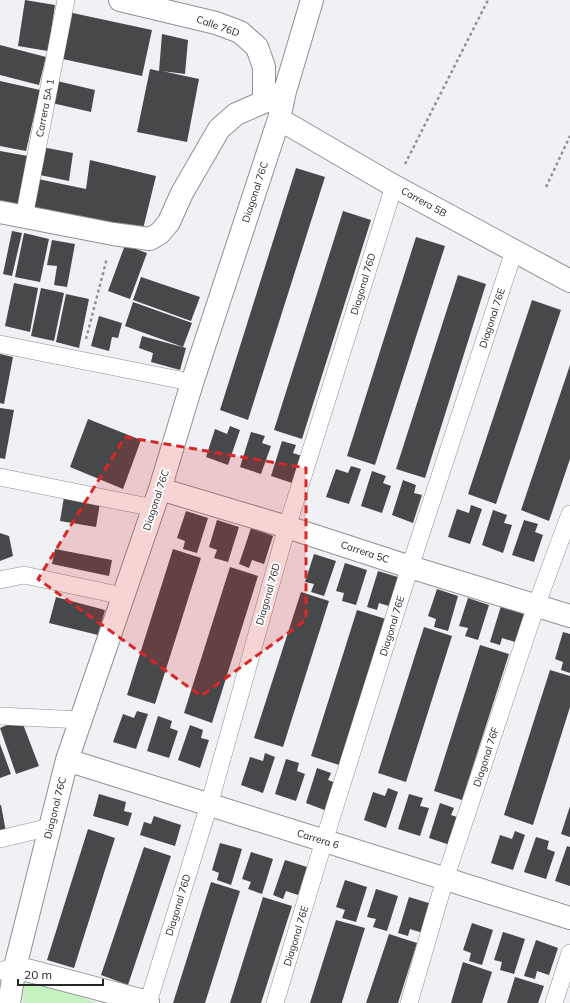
<svg xmlns="http://www.w3.org/2000/svg" width="570" height="1003" viewBox="0 0 570 1003" font-family="Mulish,sans-serif">
<style>
.green{fill:#c5f2be}
.building{fill:#46484a}
.lines{fill:none;stroke-linecap:round;stroke-linejoin:round}
.service-casing{stroke:#8e9092;stroke-width:18}
.minor-casing{stroke:#8e9092;stroke-width:24}
.path{stroke:#909294;stroke-width:2.5;stroke-dasharray:3 3;stroke-linecap:butt}
.service{stroke:#fff;stroke-width:17}
.minor{stroke:#fff;stroke-width:22}
.marked{fill:#d62828;fill-opacity:0.2;stroke:#d62828;stroke-width:3;stroke-dasharray:8 5;stroke-linejoin:round}
.labels{text-anchor:middle;dominant-baseline:central;stroke-width:4;stroke-linejoin:round;paint-order:stroke}
.street-label{font-size:10px;fill:#262728;stroke:#fefeff}
</style>
<rect width="100%" height="100%" fill="#eff1f4"/>
<!-- green -->
<path class="green" d="M24,981L39,983L98,1003H23Z"/>
<!-- building -->
<path class="building" d="M25,0L55,5L48,51L18,46Z
M68,12L152,30L142,76L58,58Z
M162,34L188,40L185,74L162,71L199,79L187,142L137,132L150,69L159,71Z
M0,45L46,57L39,85L0,75Z
M0,81L40,90L26,151L0,146Z
M57,81L95,90L91,112L52,103Z
M42,147L73,153L69,181L35,174Z
M0,151L28,156L19,207L0,204Z
M90,160L156,176L143,229L33,207L38,179L86,189Z
M296,168L325,177L248,420L220,410Z
M343,211L371,220L302,439L274,430Z
M12,231L22,233L12,276L3,274Z
M24,233L49,239L40,282L15,277Z
M416,237L445,246L375,465L347,456Z
M52,240L75,244L67,287L54,285L57,266L47,265Z
M125,245L147,253L130,299L108,291Z
M458,275L486,284L425,478L396,469Z
M141,277L200,297L191,321L133,300Z
M14,283L38,288L30,332L5,326Z
M41,288L64,293L54,341L31,336Z
M66,294L89,299L79,348L56,342Z
M532,300L561,310L496,504L468,494Z
M133,302L192,323L183,347L125,326Z
M99,316L122,323L118,338L112,337L109,351L91,346Z
M142,336L186,348L180,370L151,362L153,353L139,348Z
M0,354L13,357L4,404L0,403Z
M570,365V459L549,521L521,510Z
M0,408L14,410L5,459L0,458Z
M88,419L141,440L123,489L70,467Z
M230,426L240,430L228,465L206,457L215,429L227,434Z
M251,432L265,436L262,443L271,446L261,474L240,467Z
M282,441L296,445L293,453L302,456L292,483L271,476Z
M351,466L361,469L349,504L326,497L336,469L348,473Z
M372,471L386,476L383,483L391,486L382,513L361,506Z
M403,480L416,485L414,493L422,495L413,523L392,515Z
M64,497L100,503L96,527L60,521Z
M471,505L482,509L470,544L448,537L457,509L469,513Z
M493,510L507,515L504,523L512,525L503,553L482,545Z
M186,511L208,518L197,553L183,549L185,541L177,538Z
M217,520L239,527L228,562L214,558L217,550L209,547Z
M524,520L538,524L535,532L543,535L534,562L512,555Z
M251,528L273,536L264,564L252,560L249,568L239,564Z
M0,533L9,536L13,556L0,561Z
M55,549L112,560L109,576L52,564Z
M173,549L201,558L155,704L127,695Z
M314,554L336,561L324,596L311,592L314,584L305,582Z
M345,563L367,570L356,605L342,601L344,593L336,591Z
M230,567L258,576L212,723L184,713Z
M378,571L401,578L392,607L379,603L377,610L367,607Z
M437,589L458,596L448,631L434,627L436,619L428,616Z
M301,592L329,601L283,747L254,738Z
M56,597L105,610L98,635L49,623Z
M468,598L489,605L478,640L465,636L468,628L459,626Z
M501,606L524,614L515,642L502,638L500,645L490,642Z
M357,610L386,619L339,765L311,756Z
M424,627L452,636L406,782L378,773Z
M563,632L570,634V673L561,670L563,662L555,659Z
M480,645L509,654L462,800L434,791Z
M550,670L570,676V707L533,825L504,815Z
M137,711L148,714L136,749L113,742L123,714L134,718Z
M158,716L172,721L170,728L178,731L169,758L147,751Z
M21,719L39,766L16,774L0,728Z
M190,725L203,730L201,738L209,740L200,768L178,760Z
M0,744L11,774L0,778Z
M265,753L275,757L263,793L241,785L250,757L263,761Z
M286,759L299,763L297,771L305,774L296,801L275,794Z
M317,768L331,773L328,780L336,783L327,811L306,803Z
M388,788L398,792L386,828L364,820L373,792L385,796Z
M99,794L126,802L124,811L132,813L128,826L93,816Z
M409,794L423,798L420,806L429,808L420,836L398,829Z
M440,803L454,808L451,815L460,818L450,845L429,838Z
M0,805H1L6,832L0,833Z
M570,806V837L561,834Z
M154,816L181,825L175,846L140,835L144,822L151,824Z
M88,829L115,838L74,968L47,960Z
M515,831L525,835L513,870L491,863L500,835L512,839Z
M536,837L549,841L547,849L555,852L546,879L524,872Z
M220,843L242,849L231,885L217,880L219,873L212,870Z
M567,846L570,847V886L555,881Z
M144,847L171,856L128,985L101,975Z
M251,852L273,859L262,894L248,889L251,882L242,879Z
M285,860L307,867L298,895L286,891L283,899L273,895Z
M345,880L367,887L356,922L342,918L345,910L336,907Z
M211,882L240,891L217,965L205,1003H173Z
M376,889L398,896L387,931L373,927L376,919L367,917Z
M263,897L292,906L261,1003H230Z
M409,897L432,904L423,933L410,929L408,936L398,933Z
M336,920L365,928L342,1002V1003H310Z
M472,923L493,930L482,965L469,961L471,953L463,950Z
M503,932L525,939L514,974L500,970L502,962L494,960Z
M389,934L417,943L398,1003H366Z
M536,940L558,948L549,975L537,971L535,979L524,976Z
M463,962L492,972L482,1003H451Z
M515,977L544,986L538,1003H507Z"/>
<g class="lines">
<defs>
<path id="service" d="M24,217L66,0
M0,344L180,380
M0,477L154,508
M0,580L24,575L123,596
M0,716L81,720
M0,839L50,827
M0,971L15,967
M148,1003L209,805L287,527L394,186
M275,1003L324,841L410,567L514,251
M409,1003L445,879L536,606L570,514
M554,1003L570,953"/>
<path id="minor" d="M120,0L216,23L240,32L257,47L264,67V102
M279,119L394,186L570,281
M0,212L113,234L150,239L160,233L169,222L182,193L219,129L236,114L264,102L285,91
M160,489L287,527L410,567L570,616
M67,760L570,918
M15,967L148,1002
M9,1003L15,967L67,760L160,489L192,383L279,119L285,91L312,0"/>
</defs>
<!-- service casing -->
<use href="#service" class="service-casing"/>
<!-- minor casing -->
<use href="#minor" class="minor-casing"/>
<!-- path -->
<path class="path" d="M405,164L488,0
M546,187L570,136
M86,339L107,258"/>
<!-- service -->
<use href="#service" class="service"/>
<!-- minor -->
<use href="#minor" class="minor"/>
</g>
<!-- marked area -->
<path class="marked" d="M125,437L306,468V620L201,696L38,579Z"/>
<g class="labels">
<!-- street labels -->
<g class="street-label">
<text transform="translate(218 26) rotate(19)">Calle 76D</text>
<text transform="translate(45 108) rotate(-79)">Carrera 5A 1</text>
<text transform="translate(255 192) rotate(-72)">Diagonal 76C</text>
<text transform="translate(424 202) rotate(29)">Carrera 5B</text>
<text transform="translate(363 284) rotate(-73)">Diagonal 76D</text>
<text transform="translate(492 318) rotate(-72)">Diagonal 76E</text>
<text transform="translate(156 500) rotate(-72)">Diagonal 76C</text>
<text transform="translate(365 552) rotate(18)">Carrera 5C</text>
<text transform="translate(268 594) rotate(-74)">Diagonal 76D</text>
<text transform="translate(392 626) rotate(-73)">Diagonal 76E</text>
<text transform="translate(486 757) rotate(-72)">Diagonal 76F</text>
<text transform="translate(55 808) rotate(-76)">Diagonal 76C</text>
<text transform="translate(318 839) rotate(17)">Carrera 6</text>
<text transform="translate(178 905) rotate(-73)">Diagonal 76D</text>
<text transform="translate(296 936) rotate(-73)">Diagonal 76E</text>
</g>
</g>
<!-- scale -->
<path d="M18 979v6h85v-6" fill="none" stroke="#262728" stroke-width="2"/>
<text x="24" y="979" font-size="12" fill="#262728" stroke="#fefeff" stroke-width="3" paint-order="stroke">20 m</text>
</svg>
